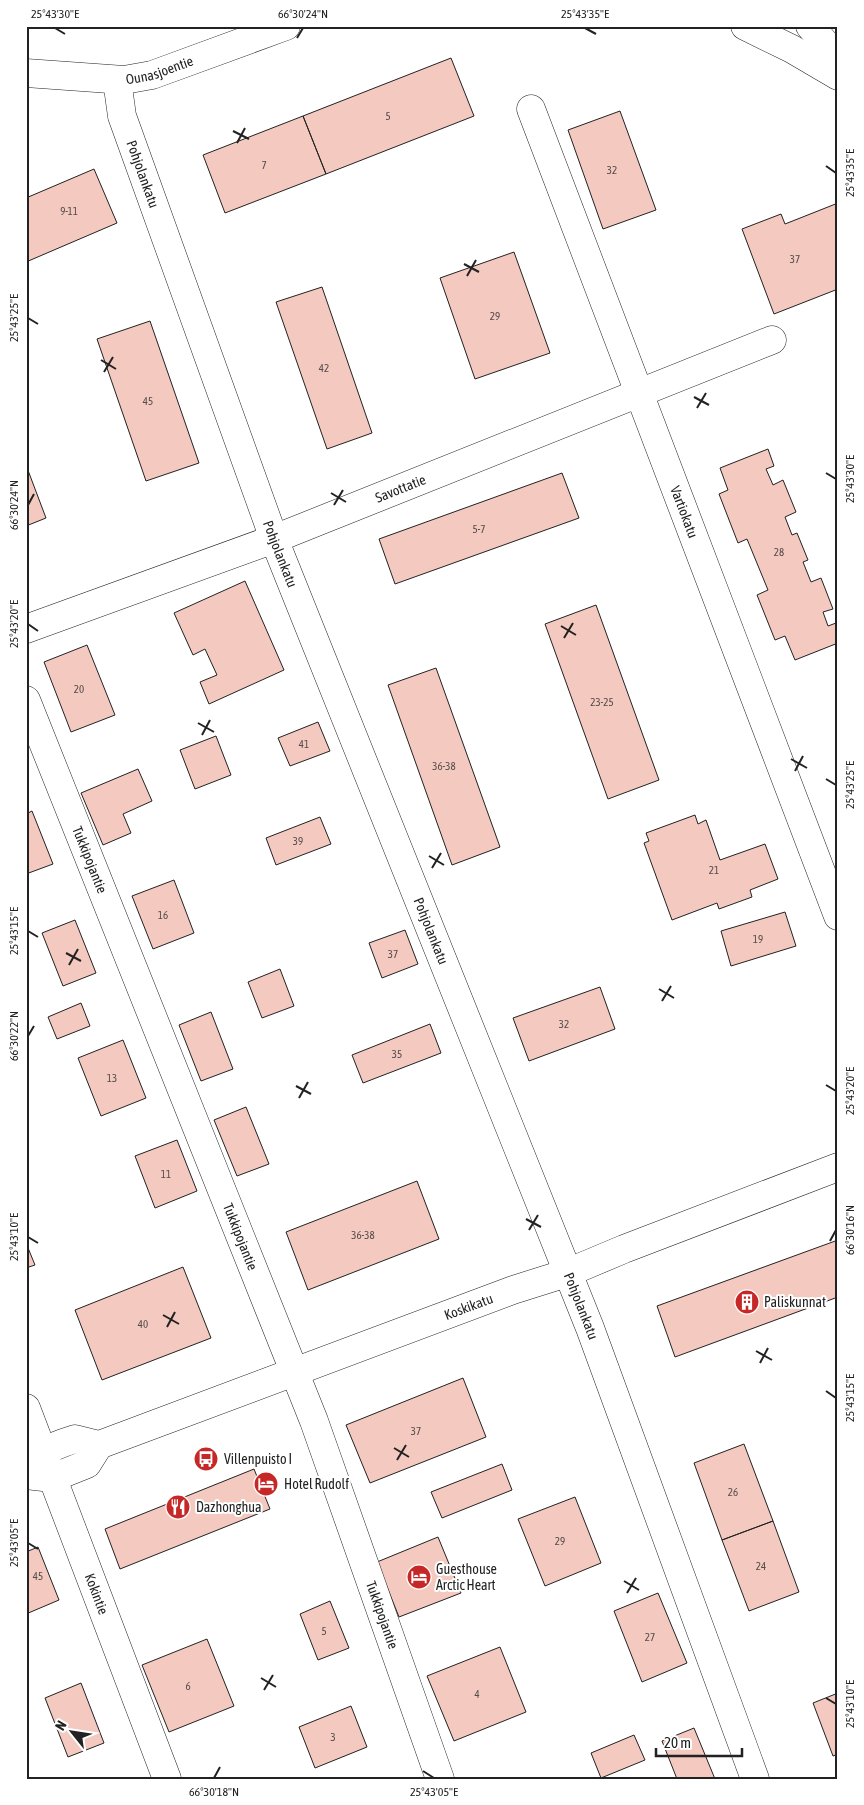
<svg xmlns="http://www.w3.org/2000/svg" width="864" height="1805" viewBox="0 0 864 1805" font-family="'Asap Condensed',sans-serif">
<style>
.building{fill:#f3c9c0;stroke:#222}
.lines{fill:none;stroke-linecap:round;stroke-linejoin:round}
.minor-casing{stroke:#222;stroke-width:29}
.major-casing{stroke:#222;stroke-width:29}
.minor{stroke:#fff;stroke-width:28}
.major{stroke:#fff;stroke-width:28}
.ticks{fill:none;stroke:#222;stroke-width:2}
.labels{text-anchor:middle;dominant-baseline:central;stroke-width:4;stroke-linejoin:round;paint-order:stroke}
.number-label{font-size:11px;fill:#564c4a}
.street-label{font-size:14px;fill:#222;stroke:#fff}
.poi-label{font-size:14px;fill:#222;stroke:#fff;text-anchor:start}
.neatline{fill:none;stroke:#222;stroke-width:2}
.ticks-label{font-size:12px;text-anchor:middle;fill:#222}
</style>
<rect width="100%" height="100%" fill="#fff"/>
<!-- building -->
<path class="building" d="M451,58L474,116L326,174L303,116Z
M620,111L656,210L603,229L568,130Z
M303,116L326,174L225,213L203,155Z
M94,169L117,223L26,262V198Z
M838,203V289L774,314L742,229L781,214L785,224Z
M514,252L550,353L475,379L440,278Z
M322,287L372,433L327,449L276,302Z
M150,321L199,463L146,481L97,339Z
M768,449L774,466L766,469L773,485L783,480L796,512L785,517L792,535L797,533L808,560L803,562L811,582L821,578L833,609L823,612L828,626L836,623L838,628V643L795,660L785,636L775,640L757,595L768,590L747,539L738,543L719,494L728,490L720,468Z
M26,465L46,518L26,526Z
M562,473L579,518L395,584L379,539Z
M245,581L284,670L209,704L200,682L217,675L205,649L193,655L174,613Z
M596,605L659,780L608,799L545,624Z
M87,645L115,715L71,732L44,662Z
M436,668L500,847L452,865L388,685Z
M318,722L330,751L290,766L278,738Z
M216,736L231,775L195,789L180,750Z
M138,769L152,801L123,814L131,833L103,845L81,793Z
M32,811L53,864L26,874V814Z
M695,815L698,824L706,820L720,860L765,844L778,879L750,890L752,897L719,909L717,903L672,920L644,843L649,841L646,833Z
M320,817L331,844L276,865L266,838Z
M174,880L194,933L153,949L132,896Z
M785,912L796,946L731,966L721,931Z
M75,920L96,973L63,986L42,933Z
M405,930L418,964L382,978L369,943Z
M280,969L294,1006L262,1018L248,982Z
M600,987L615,1029L529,1061L513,1018Z
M81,1003L90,1026L57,1039L48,1017Z
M211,1012L233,1069L201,1081L179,1025Z
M430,1024L441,1053L363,1083L352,1055Z
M123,1040L146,1098L101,1116L78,1058Z
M246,1107L269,1164L237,1176L214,1120Z
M177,1140L197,1191L155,1208L135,1156Z
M417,1181L439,1239L308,1290L286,1232Z
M838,1240V1297L675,1357L657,1306Z
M26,1243L35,1265L26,1268Z
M183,1267L211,1338L102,1380L75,1310Z
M463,1378L486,1437L370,1483L346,1425Z
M744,1444L773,1521L722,1540L694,1463Z
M502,1464L512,1490L442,1518L431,1492Z
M254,1469L270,1509L120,1569L105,1529Z
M575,1497L601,1563L545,1586L518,1519Z
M773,1521L799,1592L749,1611L722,1540Z
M438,1537L461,1593L399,1617L377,1562Z
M38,1547L59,1600L26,1614V1552Z
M658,1593L687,1663L642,1682L614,1611Z
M330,1601L349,1648L318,1660L300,1614Z
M207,1639L234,1706L169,1732L142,1665Z
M500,1647L526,1712L454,1741L427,1676Z
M81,1683L104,1743L68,1757L45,1698Z
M838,1693V1754L833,1756L813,1703Z
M351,1706L367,1747L315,1768L299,1727Z
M694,1728L715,1779H677L662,1741Z
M634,1735L645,1760L601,1778L591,1753Z"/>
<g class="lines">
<defs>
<g id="minor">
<path id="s1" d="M26,73L124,80L152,75L286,26"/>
<path id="s2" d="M117,80L122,116L274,539L590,1328L755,1779"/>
<path id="s3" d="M531,109L838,916"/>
<path id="s4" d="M26,629L274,539L772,340"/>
<path id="s5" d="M26,700L314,1421L440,1779"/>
<path id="s6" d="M26,1408L167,1779"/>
</g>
<g id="major">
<path d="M745,26L792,49L838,76"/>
<path d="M810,26L838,58"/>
<path id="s7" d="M26,1470L43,1451L63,1443L75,1439L99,1445L513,1290L567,1273L624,1249L838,1167"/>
<path d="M26,1475L52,1478L87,1464L99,1445"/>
</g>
</defs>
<!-- minor casing -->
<use href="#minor" class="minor-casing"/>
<!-- major casing -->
<use href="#major" class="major-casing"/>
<!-- minor -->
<use href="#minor" class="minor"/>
<!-- major -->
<use href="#major" class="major"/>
</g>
<!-- ticks -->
<path class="ticks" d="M55,28L65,34M585,28L596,34M297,38L303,28M233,131L249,139M237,143L245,128M826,166L836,173M464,264L479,272M467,276L476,260M28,318L38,324M101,360L116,369M104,372L113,357M694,397L709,405M697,408L706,393M826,473L836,479M331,493L346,502M28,505L34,494M334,505L343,490M28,624L38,631M561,626L576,635M564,638L573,623M198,723L214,732M202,735L210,720M791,759L807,768M795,771L803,756M826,779L836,785M429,856L444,865M432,868L441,853M28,931L38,937M66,953L81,961M69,965L78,949M659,989L674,998M662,1001L671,986M28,1036L34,1026M826,1085L836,1091M296,1086L311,1094M299,1098L308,1082M526,1219L541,1227M529,1230L538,1215M28,1237L38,1243M830,1241L836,1230M163,1315L179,1324M167,1327L175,1312M756,1351L772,1360M760,1363L768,1348M826,1391L836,1398M394,1448L409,1457M397,1460L406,1445M28,1543L38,1549M624,1581L639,1590M627,1593L636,1578M261,1678L276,1687M264,1690L273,1675M826,1698L836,1704M423,1771L434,1778M214,1778L220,1767"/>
<!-- icons -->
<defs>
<symbol id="building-disc" viewBox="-11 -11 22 22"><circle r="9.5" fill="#c62828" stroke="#fff"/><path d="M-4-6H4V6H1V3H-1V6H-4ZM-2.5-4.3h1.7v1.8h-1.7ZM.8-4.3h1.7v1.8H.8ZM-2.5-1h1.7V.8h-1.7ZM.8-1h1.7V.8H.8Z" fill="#fff"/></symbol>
<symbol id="bus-disc" viewBox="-11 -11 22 22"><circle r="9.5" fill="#c62828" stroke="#fff"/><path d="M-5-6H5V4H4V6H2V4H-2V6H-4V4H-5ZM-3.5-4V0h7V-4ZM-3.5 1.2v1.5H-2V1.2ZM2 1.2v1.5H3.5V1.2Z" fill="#fff"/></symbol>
<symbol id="hotel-disc" viewBox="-11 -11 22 22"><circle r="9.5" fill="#c62828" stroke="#fff"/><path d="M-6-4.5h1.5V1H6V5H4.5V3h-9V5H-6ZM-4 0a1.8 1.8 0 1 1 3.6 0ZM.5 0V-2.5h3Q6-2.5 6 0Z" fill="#fff"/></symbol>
<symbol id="restaurant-disc" viewBox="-11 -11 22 22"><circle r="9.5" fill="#c62828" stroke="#fff"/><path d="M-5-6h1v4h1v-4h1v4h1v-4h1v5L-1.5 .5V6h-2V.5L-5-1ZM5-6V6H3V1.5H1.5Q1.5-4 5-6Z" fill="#fff"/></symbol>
</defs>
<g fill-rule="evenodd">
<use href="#building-disc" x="733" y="1288" width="28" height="28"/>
<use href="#bus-disc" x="192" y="1445" width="28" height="28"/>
<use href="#hotel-disc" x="252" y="1470" width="28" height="28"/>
<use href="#restaurant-disc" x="164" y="1493" width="28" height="28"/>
<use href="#hotel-disc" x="405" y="1563" width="28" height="28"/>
</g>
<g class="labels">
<!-- number labels -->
<g class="number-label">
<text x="388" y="116">5</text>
<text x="264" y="165">7</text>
<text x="612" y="170">32</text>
<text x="69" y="211">9-11</text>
<text x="795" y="259">37</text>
<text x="495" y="316">29</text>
<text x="324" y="368">42</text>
<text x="148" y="401">45</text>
<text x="479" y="529">5-7</text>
<text x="779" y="552">28</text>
<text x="79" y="689">20</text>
<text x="602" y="702">23-25</text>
<text x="304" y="744">41</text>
<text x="444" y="766">36-38</text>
<text x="298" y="841">39</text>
<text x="714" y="870">21</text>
<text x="163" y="915">16</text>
<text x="758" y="939">19</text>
<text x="393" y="954">37</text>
<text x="564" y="1024">32</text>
<text x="397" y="1054">35</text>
<text x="112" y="1078">13</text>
<text x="166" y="1174">11</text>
<text x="363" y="1235">36-38</text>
<text x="143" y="1324">40</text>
<text x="416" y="1431">37</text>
<text x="733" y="1492">26</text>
<text x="560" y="1541">29</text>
<text x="761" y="1566">24</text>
<text x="38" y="1576">45</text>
<text x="324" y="1631">5</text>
<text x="650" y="1637">27</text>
<text x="188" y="1686">6</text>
<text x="477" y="1694">4</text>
<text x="333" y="1737">3</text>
</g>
<!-- street labels -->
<g class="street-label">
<text stroke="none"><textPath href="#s1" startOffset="135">Ounasjoentie</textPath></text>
<text stroke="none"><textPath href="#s2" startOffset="98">Pohjolankatu</textPath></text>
<text stroke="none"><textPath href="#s4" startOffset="400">Savottatie</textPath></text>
<text stroke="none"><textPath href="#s3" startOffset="431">Vartiokatu</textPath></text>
<text stroke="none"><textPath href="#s2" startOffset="502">Pohjolankatu</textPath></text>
<text stroke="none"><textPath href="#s5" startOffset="172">Tukkipojantie</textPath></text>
<text stroke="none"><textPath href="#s2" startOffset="908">Pohjolankatu</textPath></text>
<text stroke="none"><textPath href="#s5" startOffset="578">Tukkipojantie</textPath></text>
<text stroke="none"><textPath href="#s7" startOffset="479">Koskikatu</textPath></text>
<text stroke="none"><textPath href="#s2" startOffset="1312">Pohjolankatu</textPath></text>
<text stroke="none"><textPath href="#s6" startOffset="199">Kokintie</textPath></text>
<text stroke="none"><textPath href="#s5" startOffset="982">Tukkipojantie</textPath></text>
</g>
<!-- poi labels -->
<g class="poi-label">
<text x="764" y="1302">Paliskunnat</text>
<text x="224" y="1459">Villenpuisto I</text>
<text x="284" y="1484">Hotel Rudolf</text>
<text x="196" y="1507">Dazhonghua</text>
<text x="436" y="1569">Guesthouse<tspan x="436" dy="16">Arctic Heart</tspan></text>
</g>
</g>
<!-- border -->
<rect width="864" height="1805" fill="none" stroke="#ffffff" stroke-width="55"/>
<!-- north arrow -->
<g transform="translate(72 1732) rotate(300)" stroke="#ffffff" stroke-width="4" paint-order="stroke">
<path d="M0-4L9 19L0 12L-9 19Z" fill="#222222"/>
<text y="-8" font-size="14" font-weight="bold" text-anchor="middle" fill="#222222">N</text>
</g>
<!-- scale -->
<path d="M656 1748v8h86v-8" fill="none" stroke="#222222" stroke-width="2.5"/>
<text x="664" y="1748" font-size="15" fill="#222222" stroke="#ffffff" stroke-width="4" paint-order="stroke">20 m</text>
<rect x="28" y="28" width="808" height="1750" class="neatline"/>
<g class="ticks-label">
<text x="55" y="18">25°43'30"E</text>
<text x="303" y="18">66°30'24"N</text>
<text x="585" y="18">25°43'35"E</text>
<text transform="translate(850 173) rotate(-90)" y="4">25°43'35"E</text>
<text transform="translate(14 318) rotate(-90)" y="4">25°43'25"E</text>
<text transform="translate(850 479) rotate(-90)" y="4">25°43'30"E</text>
<text transform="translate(14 505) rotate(-90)" y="4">66°30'24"N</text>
<text transform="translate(14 624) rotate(-90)" y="4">25°43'20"E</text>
<text transform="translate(850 785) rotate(-90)" y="4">25°43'25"E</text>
<text transform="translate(14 931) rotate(-90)" y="4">25°43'15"E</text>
<text transform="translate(14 1036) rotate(-90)" y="4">66°30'22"N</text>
<text transform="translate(850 1091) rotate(-90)" y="4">25°43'20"E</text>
<text transform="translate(850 1230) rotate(-90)" y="4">66°30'16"N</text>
<text transform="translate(14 1237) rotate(-90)" y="4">25°43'10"E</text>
<text transform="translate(850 1398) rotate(-90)" y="4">25°43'15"E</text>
<text transform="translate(14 1543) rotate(-90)" y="4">25°43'05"E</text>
<text transform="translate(850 1704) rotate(-90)" y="4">25°43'10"E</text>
<text x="214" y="1796">66°30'18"N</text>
<text x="434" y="1796">25°43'05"E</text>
</g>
</svg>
